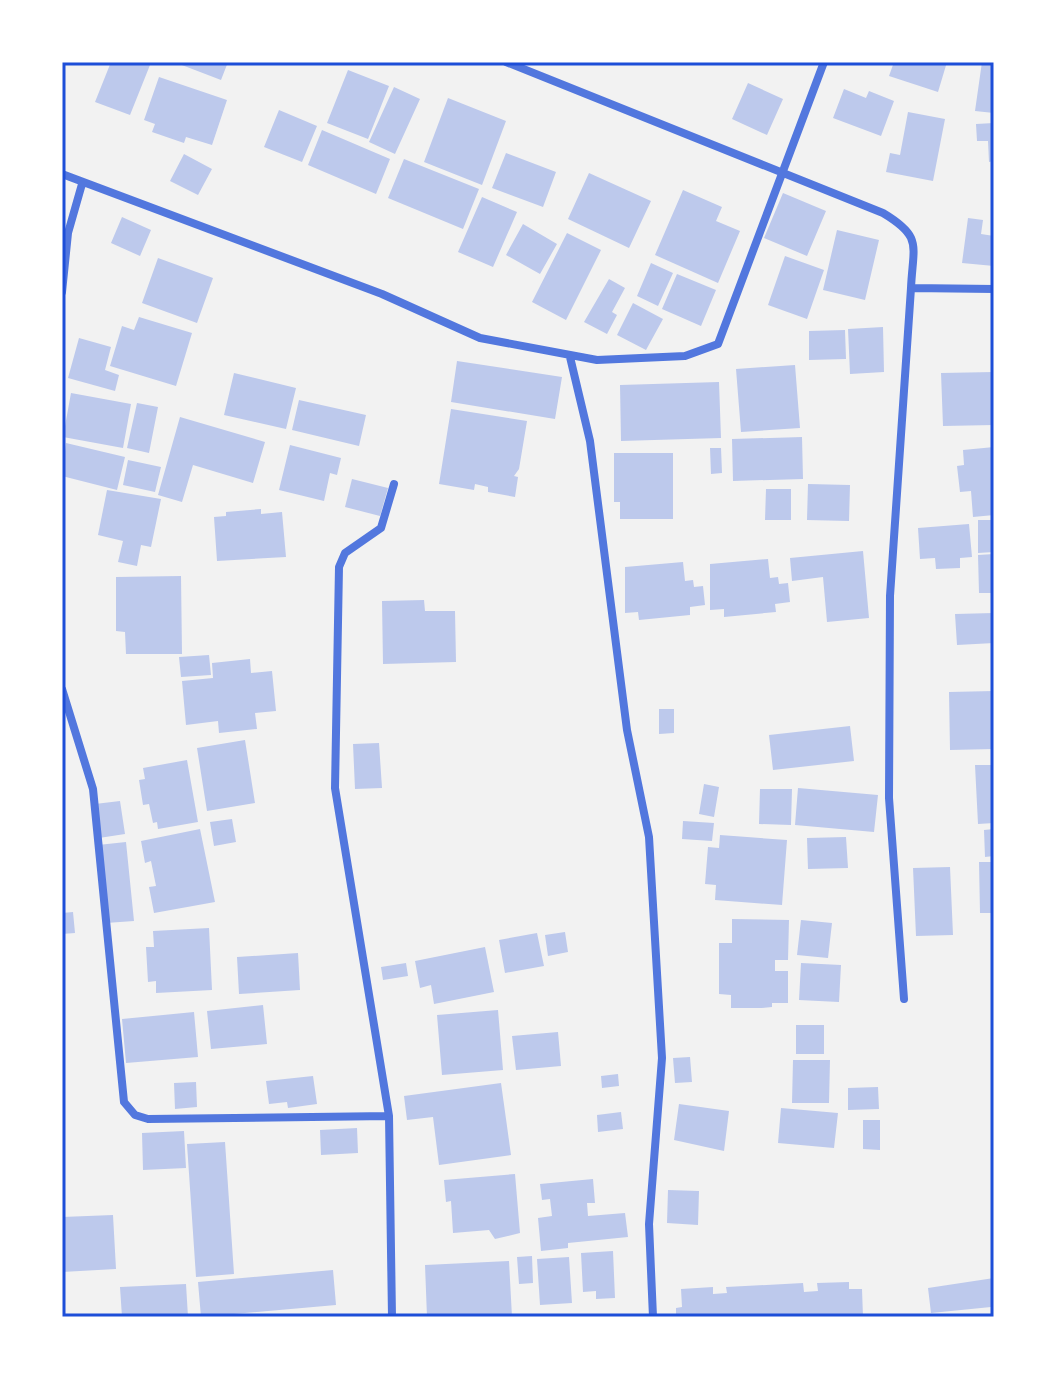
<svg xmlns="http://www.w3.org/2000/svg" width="1056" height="1379" viewBox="0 0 1056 1379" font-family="'Exo 2',sans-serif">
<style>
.building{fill:#bdc9ec}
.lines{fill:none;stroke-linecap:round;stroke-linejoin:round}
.minor{stroke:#5277de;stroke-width:8}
.neatline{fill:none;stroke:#1d4ed8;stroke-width:3}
</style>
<rect width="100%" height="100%" fill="#f2f2f2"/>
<!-- building -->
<path class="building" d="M111,62L150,65L130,115L95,102Z
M174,62H228L221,80Z
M894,62H947L938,92L889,76Z
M982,62H994V113L975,111Z
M348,70L389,86L368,139L327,123Z
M159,77L227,100L212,145L186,137L184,143L152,132L155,124L144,120Z
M748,83L783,99L767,135L732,119Z
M394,87L420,99L395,154L369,142Z
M844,89L866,98L869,91L894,101L881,136L833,118Z
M448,98L506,121L482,185L424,162Z
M279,110L317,126L302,162L264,147Z
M908,112L945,119L933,181L886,172L890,153L900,155Z
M994,123V161L989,162L988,141H977L976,124Z
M322,130L390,159L376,194L308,165Z
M506,153L556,172L543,207L492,188Z
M184,154L212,169L198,195L170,181Z
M404,159L479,189L463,229L388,198Z
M589,173L651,201L629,248L568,219Z
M683,190L722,207L716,221L740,231L718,283L655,255Z
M783,193L826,211L807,256L764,238Z
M482,197L517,212L493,267L458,252Z
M122,217L151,230L140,256L111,243Z
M968,218L983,220L981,234L994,236V266L962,263Z
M523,224L557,244L540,274L506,255Z
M837,230L879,240L865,300L823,290Z
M567,233L601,250L566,320L532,302Z
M785,256L824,270L807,319L768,305Z
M158,258L213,278L197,323L142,303Z
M651,263L673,273L658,306L637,296Z
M677,274L716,290L701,326L662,309Z
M609,279L625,288L612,312L617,315L607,334L584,322Z
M633,303L663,319L646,350L617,335Z
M139,317L192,333L176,386L110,366L122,326L134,330Z
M883,327L884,372L850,374L848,329Z
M845,330L846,359L809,360V331Z
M79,338L111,347L105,370L119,375L115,391L68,378Z
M457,361L562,377L555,419L451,402Z
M795,365L800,428L741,432L736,369Z
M994,372V425L943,426L941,373Z
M234,373L296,388L286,429L224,415Z
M719,382L721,438L621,441L620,385Z
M71,393L131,404L123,448L63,437Z
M299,400L366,415L359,446L292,430Z
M137,403L158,407L149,453L127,448Z
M451,409L527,421L519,469L514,476L518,477L515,497L488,492V487L475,484L474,490L439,484Z
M180,417L265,442L253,483L193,465L182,502L158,495Z
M802,437L803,479L733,481L732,439Z
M66,443L125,457L117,490L62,476Z
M290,445L341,458L337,475L330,473L324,501L279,490Z
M994,447V515L973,517L971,491L960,492L957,466L964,465L963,450Z
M710,448H721L722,473L711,474Z
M614,453H673V519H620V502H614Z
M128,460L161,467L155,492L123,485Z
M352,479L388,488L380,516L345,507Z
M808,484L850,485L849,521L807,520Z
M766,489H791V520H765Z
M107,490L161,499L151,547L141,545L137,566L118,562L123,541L98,535Z
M261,509V514L282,512L286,557L217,561L214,517L226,516V512Z
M978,520H994V552L978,553Z
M969,524L972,557L960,558V568L936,569L935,558L920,559L918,528Z
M863,551L869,618L827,622L823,577L792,581L790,558Z
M994,554V593H979L978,555Z
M768,559L770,578L778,577L779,584L788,583L790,602L775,604L776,612L724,617V609L710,610V564Z
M683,562L685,581L693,580L694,587L703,586L705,605L690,607V615L639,620L638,612L625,613V567Z
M181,576L182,654H126L125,632L116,631V577Z
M424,600L425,611H455L456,662L383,664L382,601Z
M994,613V643L957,645L955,614Z
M209,655L211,675L181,677L179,657Z
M250,659L251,673L272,671L276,711L255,713L257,729L219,733L218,721L186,725L182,681L213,678L212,663Z
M994,691V749L950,750L949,692Z
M659,709H674V733L659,734Z
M850,726L854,761L773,770L769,735Z
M245,740L255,803L207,811L197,748Z
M379,743L382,788L355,789L353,744Z
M187,760L198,822L158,829L157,822L153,823L149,804L143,805L139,780L145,779L143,768Z
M975,765H994V823L978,824Z
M704,784L719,787L714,817L699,814Z
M798,788L878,795L874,832L795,825Z
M760,789H792L791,825L759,824Z
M120,801L125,834L99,838L95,804Z
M232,819L236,842L214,846L210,822Z
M683,821L714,823L712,841L682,839Z
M200,829L215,902L154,913L149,887L156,886L151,861L145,863L141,841Z
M994,829V856L985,857L984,830Z
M720,835L787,840L782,905L715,900L716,885L705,884L708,847L719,848Z
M846,837L848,868L808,869L807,838Z
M126,842L134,921L106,923L98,845Z
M979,862H994V913H980Z
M950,867L953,935L916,936L913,868Z
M73,912L75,933L62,934V913Z
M732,919L789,920L788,960H775V971H788V1003H772V1007L762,1008H731V995L719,994V943H732Z
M801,920L832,923L828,958L797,955Z
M209,928L212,990L156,993V981L148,982L146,947H154L153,931Z
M565,932L568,952L548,956L545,935Z
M537,933L544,966L505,973L499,940Z
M485,947L494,992L434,1004L431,985L420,988L415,961Z
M298,953L300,990L239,994L237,957Z
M406,963L408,976L383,980L381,967Z
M801,963L841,965L839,1002L799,1000Z
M263,1005L267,1044L211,1049L207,1011Z
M498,1010L503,1070L442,1075L437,1015Z
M194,1012L198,1057L126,1063L122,1019Z
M796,1025H824V1054H796Z
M558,1032L561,1066L516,1070L512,1036Z
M690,1057L692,1082L675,1083L673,1058Z
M793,1060H830L829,1103H792Z
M618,1074L619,1086L602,1088L601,1076Z
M313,1076L317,1104L288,1108L287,1102L269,1104L266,1081Z
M196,1082L197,1107L175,1109L174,1083Z
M501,1083L511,1155L439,1165L433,1117L407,1120L404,1096Z
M878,1087L879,1109L848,1110V1088Z
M679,1104L729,1111L724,1151L674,1140Z
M781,1108L838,1113L834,1148L778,1143Z
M621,1112L623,1129L598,1132L597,1115Z
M863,1120H880V1150L863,1149Z
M357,1128L358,1153L321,1155L320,1130Z
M184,1131L186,1168L143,1170L142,1133Z
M225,1142L234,1274L196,1277L187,1144Z
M515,1174L520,1233L495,1239L489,1230L453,1233L451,1201L446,1202L444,1180Z
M593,1179L595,1203H587L588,1216L625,1213L628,1237L568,1243V1248L541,1251L538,1218L552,1216L550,1199L542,1200L540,1184Z
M668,1190L699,1191L698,1225L667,1223Z
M113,1215L116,1269L62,1272V1217Z
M613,1251L615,1298L596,1299V1291L583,1292L581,1253Z
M532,1256L533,1283L519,1284L517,1257Z
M569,1257L572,1303L540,1305L537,1259Z
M509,1261L512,1317H427L425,1265Z
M333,1270L336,1305L201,1317L198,1282Z
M994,1278V1317L991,1307L931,1313L928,1288Z
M849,1282V1289H862L863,1317H676V1308L682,1307L681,1289L713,1287V1294L727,1293L726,1287L803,1283L804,1292L818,1291L817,1283Z
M186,1284L188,1317H122L120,1287Z"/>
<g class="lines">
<!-- minor -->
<path class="minor" d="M506,62L883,213C923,237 913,245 911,288L890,596L889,798L904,999
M62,174L382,294L480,338L597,360L685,356L718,344L824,62
M911,288L994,289
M62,292L68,233L82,184
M570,357L590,441L627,730L649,837L662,1058L649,1224L653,1317
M62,689L93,789L124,1102L135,1115L148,1119L389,1116
M392,1317L389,1116L335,788L339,567L345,553L381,528L394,484"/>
</g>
<!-- border -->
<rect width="1056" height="1379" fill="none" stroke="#ffffff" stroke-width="128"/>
<rect x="64" y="64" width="928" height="1251" class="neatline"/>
</svg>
